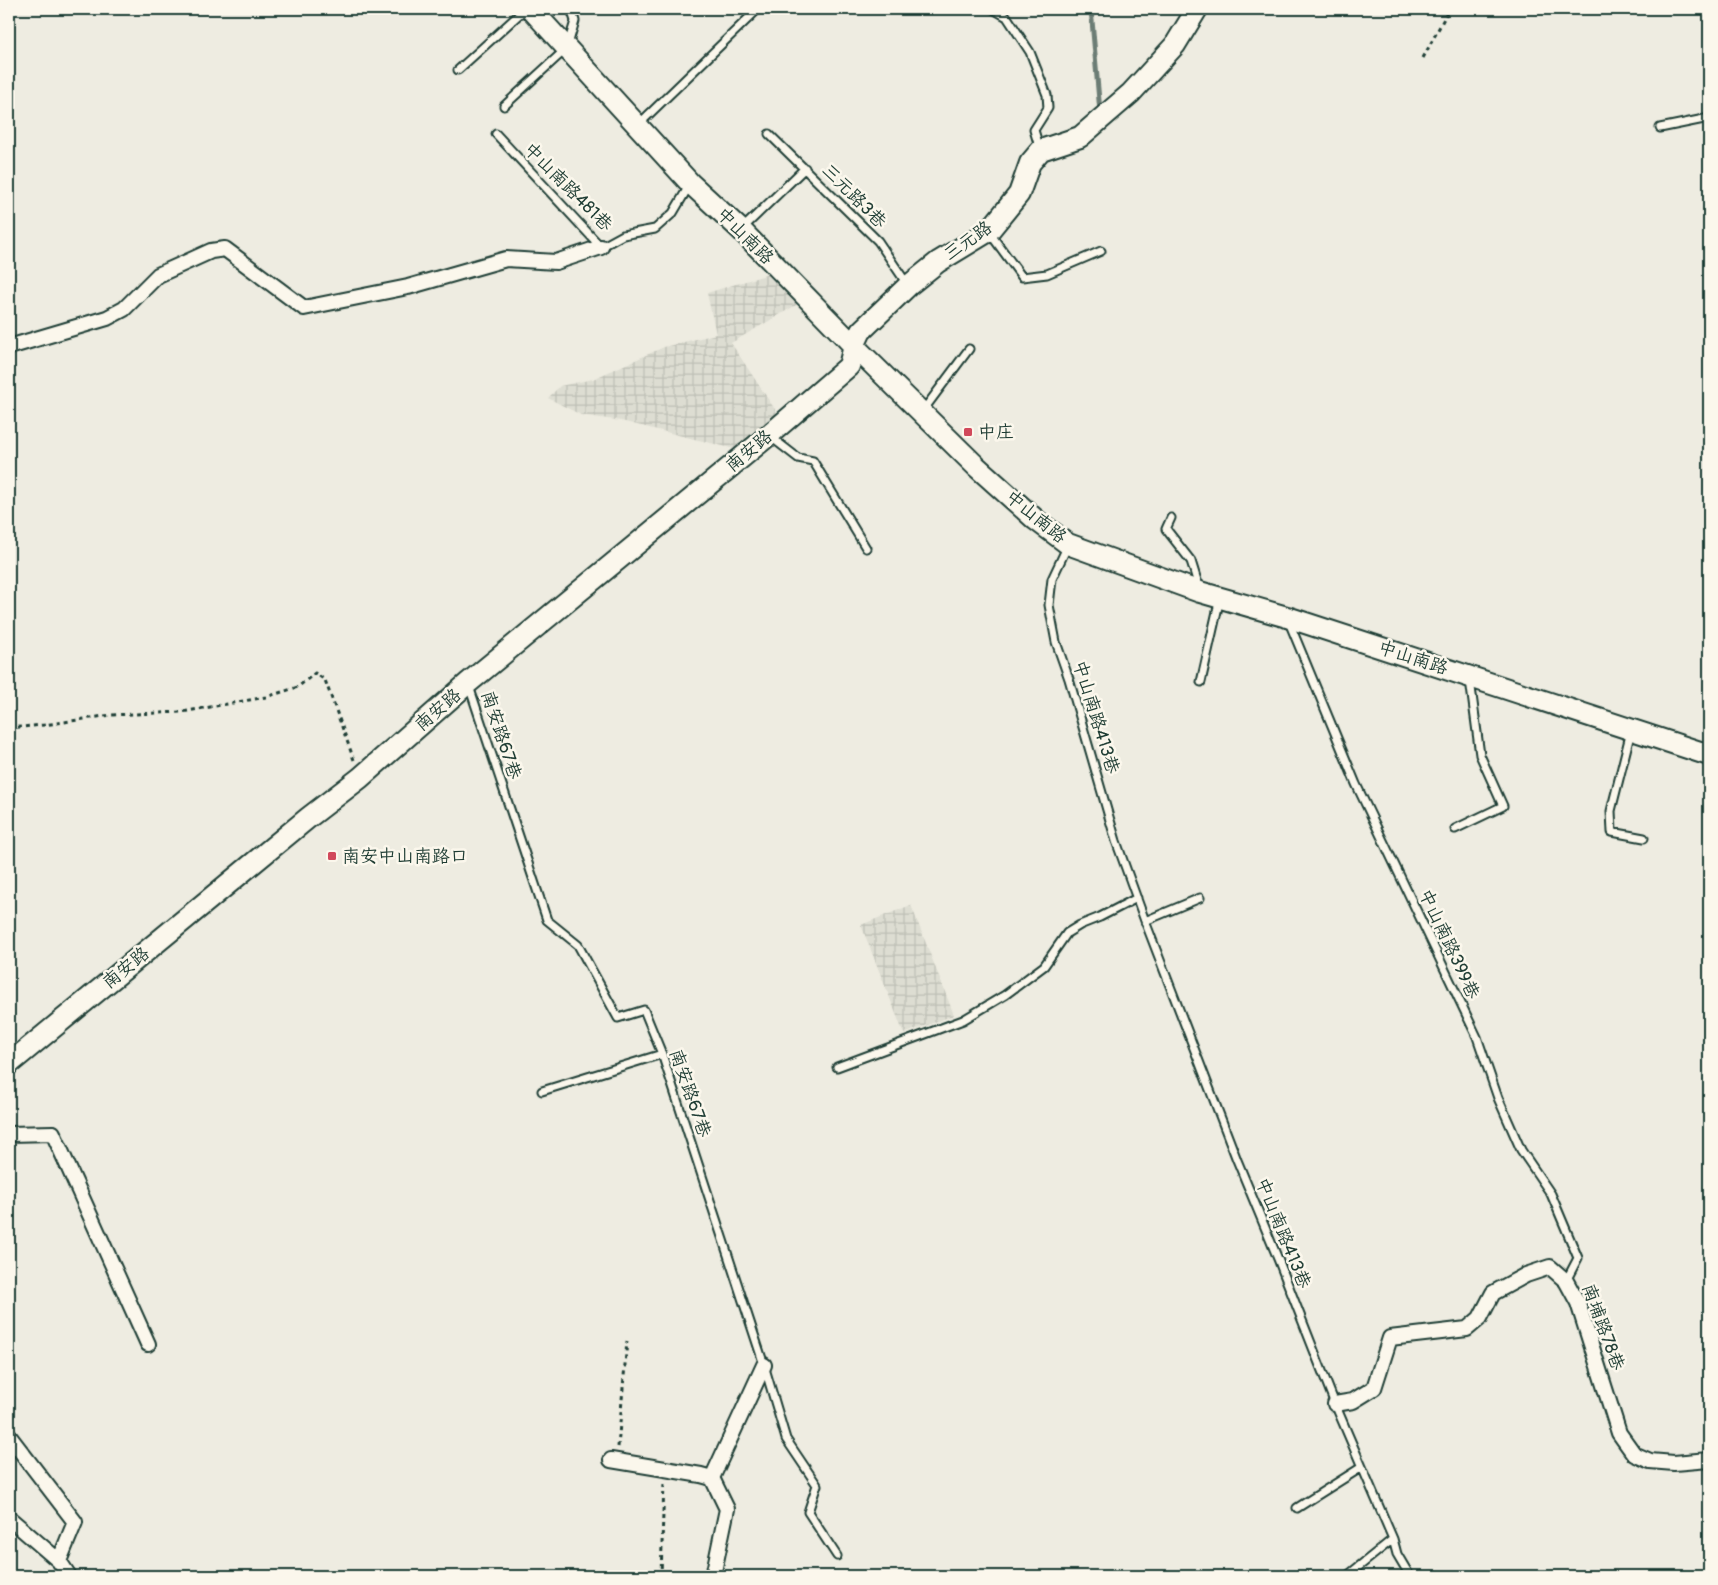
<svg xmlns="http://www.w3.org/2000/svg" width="1718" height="1585" viewBox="0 0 1718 1585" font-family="Pangolin,'LXGW WenKai TC',sans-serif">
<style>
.industrial{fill:url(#industrial-grid)}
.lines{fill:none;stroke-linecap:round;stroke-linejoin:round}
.stream{stroke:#6c7d74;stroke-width:5}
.lane-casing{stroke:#1f3d34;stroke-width:11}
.street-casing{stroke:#1f3d34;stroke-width:18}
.secondary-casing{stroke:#1f3d34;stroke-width:24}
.path{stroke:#1f3d34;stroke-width:3;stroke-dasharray:4 4;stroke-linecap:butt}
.lane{stroke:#fbf7ec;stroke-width:7}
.street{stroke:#fbf7ec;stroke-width:14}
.secondary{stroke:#fbf7ec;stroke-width:20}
.poi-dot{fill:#d1495b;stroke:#fbf7ec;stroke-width:2}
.labels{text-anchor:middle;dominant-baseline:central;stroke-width:5;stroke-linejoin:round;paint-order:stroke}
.street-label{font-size:18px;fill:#1f3d34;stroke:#fbf7ec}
.poi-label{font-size:18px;fill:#1f3d34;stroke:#fbf7ec;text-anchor:start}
</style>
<defs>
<pattern id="industrial-grid" width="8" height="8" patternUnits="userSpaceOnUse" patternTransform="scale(1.25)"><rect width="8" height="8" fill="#ddddd2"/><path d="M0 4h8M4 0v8" fill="none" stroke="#bdbfb5"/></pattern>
</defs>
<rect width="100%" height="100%" fill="#eeece1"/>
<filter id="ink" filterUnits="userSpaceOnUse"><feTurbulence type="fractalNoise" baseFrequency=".02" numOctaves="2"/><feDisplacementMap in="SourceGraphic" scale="10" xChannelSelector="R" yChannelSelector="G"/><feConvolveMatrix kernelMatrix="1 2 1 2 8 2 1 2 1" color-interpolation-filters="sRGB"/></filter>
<g filter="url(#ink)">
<!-- industrial -->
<path class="industrial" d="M772,273L803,301L731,343L780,417L739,450L621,421L581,415L548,398L560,386L593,379L664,347L716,334L707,293Z
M911,905L954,1015L904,1034L861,925Z"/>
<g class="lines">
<!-- stream -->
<path class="stream" d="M1091,9L1100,112"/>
<defs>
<path id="lane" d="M993,9L1007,17L1030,52L1047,95L1048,108L1034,130L1040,150
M458,70L525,9
M504,106L567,48L575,21L571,9
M639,124L758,9
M1660,128L1709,118
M496,134L601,247L623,235L655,229L673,213L689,186
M769,134L878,241L907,284
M743,228L805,168
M989,232L1022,277L1047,274L1101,251
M922,412L969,349
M771,437L798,458L813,461L866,548
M1171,518L1166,529L1191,561L1199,587
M1068,545L1052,579L1049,605L1056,642L1069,679L1116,841L1145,921L1237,1160L1278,1259L1335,1404L1393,1539L1397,1554L1410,1576
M1289,622L1356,784L1477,1037L1498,1098L1521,1150L1551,1194L1578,1258L1566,1281
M1201,682L1220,598
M469,686L547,920L578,945L618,1018L644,1010L662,1054L764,1365L786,1439L817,1485L808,1512L837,1556
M1631,731L1611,811L1612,832L1644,838
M1455,829L1503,806L1480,755L1470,680
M1145,921L1200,898
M837,1067L963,1020L1005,995L1044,966L1067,933L1080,925L1100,917L1137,898
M542,1091L662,1054
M1297,1508L1362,1467
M1347,1576L1393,1539"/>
<path id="street" d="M9,347L107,318L124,309L158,275L211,251L225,249L304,308L408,287L506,259L556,262L601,247
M9,1134L53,1133L148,1344
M1335,1404L1353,1401L1374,1388L1390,1338L1467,1329L1480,1318L1493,1293L1526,1275L1550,1267L1566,1281L1578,1303L1619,1433L1634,1454L1650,1461L1674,1463L1709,1460
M9,1436L75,1522L59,1561
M611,1460L701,1475L712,1478L727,1509L713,1576
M712,1478L764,1365
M9,1518L59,1561L69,1576"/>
<path id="secondary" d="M531,9L690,183L741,230L854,346L977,467L1036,520L1068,544L1200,592L1287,617L1709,755
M9,1064L308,818L360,778L468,683L769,435L849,366L854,346L861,331L908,286L938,262L989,231L1019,194L1030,163L1041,150L1080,137L1131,93L1175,45L1197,9"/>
</defs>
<!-- lane casing -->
<use href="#lane" class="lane-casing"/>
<!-- street casing -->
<use href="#street" class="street-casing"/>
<!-- secondary casing -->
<use href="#secondary" class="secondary-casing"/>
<!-- path -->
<path class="path" d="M1423,58L1449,9
M9,728L44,725L111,715L182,712L266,697L298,687L315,673L325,680L354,760
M618,1447L627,1341
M661,1576L664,1482"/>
<!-- lane -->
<use href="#lane" class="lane"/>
<!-- street -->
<use href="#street" class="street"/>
<!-- secondary -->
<use href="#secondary" class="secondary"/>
</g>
</g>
<!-- markers -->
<g class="poi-dot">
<rect x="963" y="427" width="10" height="10" rx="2.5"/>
<rect x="327" y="851" width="10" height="10" rx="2.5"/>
</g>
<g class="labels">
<!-- street labels -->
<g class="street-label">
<text transform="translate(568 187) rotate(45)">中山南路481巷</text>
<text transform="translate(854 196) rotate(45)">三元路3巷</text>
<text transform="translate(745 236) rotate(45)">中山南路</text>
<text transform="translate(968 241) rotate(-35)">三元路</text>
<text transform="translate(749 451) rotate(-40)">南安路</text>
<text transform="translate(1036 517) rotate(39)">中山南路</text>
<text transform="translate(1413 658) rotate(18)">中山南路</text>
<text transform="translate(438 710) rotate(-41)">南安路</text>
<text transform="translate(1096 717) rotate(73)">中山南路413巷</text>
<text transform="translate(501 735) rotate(72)">南安路67巷</text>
<text transform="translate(1449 944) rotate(65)">中山南路399巷</text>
<text transform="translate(126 968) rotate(-39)">南安路</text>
<text transform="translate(690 1093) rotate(71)">南安路67巷</text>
<text transform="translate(1283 1233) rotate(68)">中山南路413巷</text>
<text transform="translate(1603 1327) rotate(70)">南埔路78巷</text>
</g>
<!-- poi labels -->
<g class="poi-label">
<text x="978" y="432">中庄</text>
<text x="342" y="856">南安中山南路口</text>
</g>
</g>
<!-- margin -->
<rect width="1718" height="1585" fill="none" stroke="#fbf7ec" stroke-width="30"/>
<rect x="15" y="15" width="1688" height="1555" fill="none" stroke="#1f3d34" stroke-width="2" filter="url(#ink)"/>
</svg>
